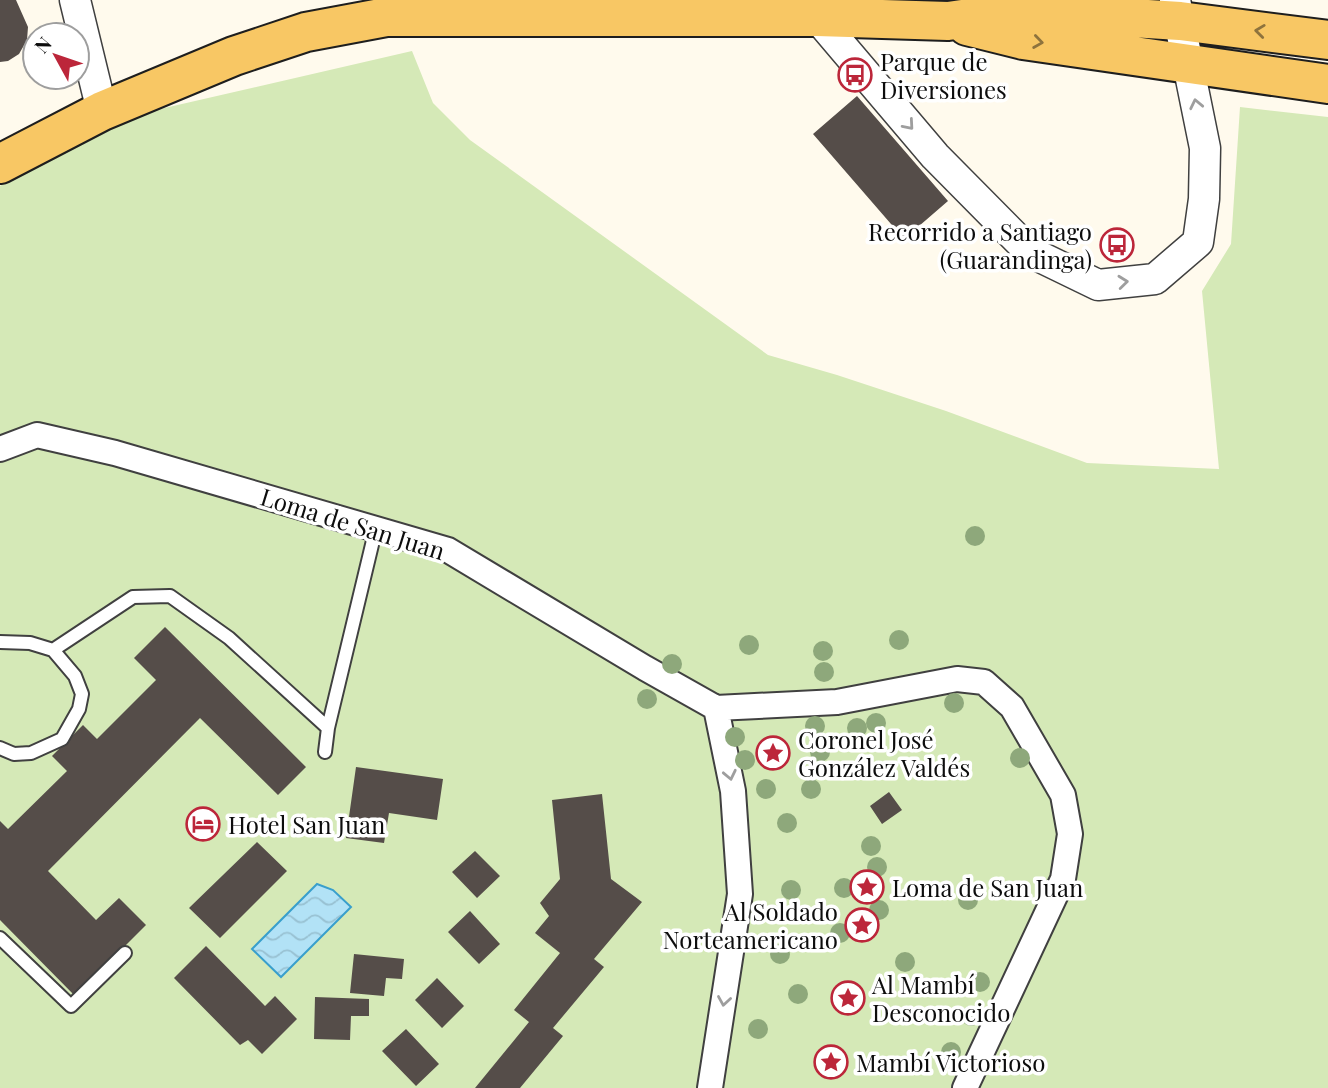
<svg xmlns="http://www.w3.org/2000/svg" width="1328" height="1088" viewBox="0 0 1328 1088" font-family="'Playfair Display',serif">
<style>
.park{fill:#d5e9b7}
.water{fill:url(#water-waves);stroke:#399fcc;stroke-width:2}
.building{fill:#554d49}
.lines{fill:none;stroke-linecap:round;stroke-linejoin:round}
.service-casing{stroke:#404040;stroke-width:16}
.minor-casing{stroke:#404040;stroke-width:28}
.tertiary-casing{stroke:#404040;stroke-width:33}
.primary-casing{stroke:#1e1e1e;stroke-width:42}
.service{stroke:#fff;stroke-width:12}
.minor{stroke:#fff;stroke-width:24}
.tertiary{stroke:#fff;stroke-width:30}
.primary{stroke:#f8c764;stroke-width:38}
.tree{fill:#8ea87b}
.oneway{stroke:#8e733d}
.oneway2{stroke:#9e9e9e}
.labels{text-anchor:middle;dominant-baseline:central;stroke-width:7;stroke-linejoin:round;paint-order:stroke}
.poi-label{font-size:24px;fill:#0d0d0d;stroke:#fff;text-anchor:start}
.street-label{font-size:24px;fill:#0d0d0d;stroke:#fff}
</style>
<defs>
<pattern id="water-waves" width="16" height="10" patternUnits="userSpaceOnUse" patternTransform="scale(1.75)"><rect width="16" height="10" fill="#b2e2f6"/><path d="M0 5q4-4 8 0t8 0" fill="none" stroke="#98c1d2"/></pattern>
</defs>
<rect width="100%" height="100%" fill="#fffaed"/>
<!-- park -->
<path class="park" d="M412,51L433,103L470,140L768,355L837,375L946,411L1087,463L1219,469L1202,291L1231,244L1240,107L1328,117V1088H0V186L121,118Z"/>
<!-- water -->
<path class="water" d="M317,884L333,890L351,907L281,977L252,949Z"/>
<!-- building -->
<path class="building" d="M0,0H16L28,27L27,40L19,54L8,61L0,62Z
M857,96L948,201L904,239L813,134Z
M165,627L306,767L278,795L200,718L48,871L96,920L119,898L146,925L75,996L0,920V821L8,829L67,771L52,756L83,725L97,739L156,680L134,658Z
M356,767L443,779L437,820L389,813L384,843L346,838Z
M889,792L902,810L882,824L870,806Z
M602,794L611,879L642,902L594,959L604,967L553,1028L563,1036L520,1088H475L529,1022L514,1010L560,953L535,933L549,916L540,903L560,879L552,800Z
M257,842L287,871L220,938L189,908Z
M475,851L500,876L477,898L452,872Z
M470,911L500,944L479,964L448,932Z
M206,946L265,1006L275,996L297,1019L262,1054L248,1040L240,1045L174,978Z
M354,954L404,959L402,979L386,978L384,996L350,993Z
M437,978L464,1006L442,1028L415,1000Z
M315,997L369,999V1016H351L350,1040L314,1039Z
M406,1029L439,1064L416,1086L382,1051Z"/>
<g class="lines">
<defs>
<path id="service" d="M0,642L30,643L53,650L75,676L82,694L79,709L62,739L31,753L14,754L0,748
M53,650L133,597L170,596L229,638L328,728
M325,752L328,728L376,528
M0,938L71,1006L125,953"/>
<path id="minor" d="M0,449L37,435L115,453L448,550L645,668L716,708L837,702L957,679L984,682L1012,707L1063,795L1070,834L1063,879L965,1088
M710,1088L740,894L733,791L716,708"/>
<path id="tertiary" d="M75,0L102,111
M817,17L935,156L1030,252L1098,285L1155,279L1198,242L1204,199L1205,148L1175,0"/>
<path id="primary" d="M967,26L1023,40L1328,84
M0,164L102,111L234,56L306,32L386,17H817L948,21L1020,11L1180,21L1328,40"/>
</defs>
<!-- service casing -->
<use href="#service" class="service-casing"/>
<!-- minor casing -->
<use href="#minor" class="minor-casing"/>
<!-- tertiary casing -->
<use href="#tertiary" class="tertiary-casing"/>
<!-- primary casing -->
<use href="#primary" class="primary-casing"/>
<!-- service -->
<use href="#service" class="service"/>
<!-- minor -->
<use href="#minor" class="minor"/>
<!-- tertiary -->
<use href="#tertiary" class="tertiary"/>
<!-- primary -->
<use href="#primary" class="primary"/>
</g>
<!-- trees -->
<g class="tree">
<circle cx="975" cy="536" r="10"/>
<circle cx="899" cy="640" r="10"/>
<circle cx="749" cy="645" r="10"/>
<circle cx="823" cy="651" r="10"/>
<circle cx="672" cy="664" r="10"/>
<circle cx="824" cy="672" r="10"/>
<circle cx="647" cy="699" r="10"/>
<circle cx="954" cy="703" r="10"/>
<circle cx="876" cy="723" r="10"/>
<circle cx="815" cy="726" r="10"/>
<circle cx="857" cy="728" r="10"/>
<circle cx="735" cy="737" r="10"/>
<circle cx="820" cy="752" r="10"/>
<circle cx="769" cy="755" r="10"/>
<circle cx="1020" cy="758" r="10"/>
<circle cx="745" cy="760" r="10"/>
<circle cx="766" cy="789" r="10"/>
<circle cx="811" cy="789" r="10"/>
<circle cx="787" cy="823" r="10"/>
<circle cx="871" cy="846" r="10"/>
<circle cx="877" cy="867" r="10"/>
<circle cx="844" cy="888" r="10"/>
<circle cx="791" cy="890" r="10"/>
<circle cx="968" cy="900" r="10"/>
<circle cx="879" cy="910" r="10"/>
<circle cx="840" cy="933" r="10"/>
<circle cx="780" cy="954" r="10"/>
<circle cx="905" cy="962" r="10"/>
<circle cx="980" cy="982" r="10"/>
<circle cx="798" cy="994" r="10"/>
<circle cx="971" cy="1016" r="10"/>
<circle cx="758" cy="1029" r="10"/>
<circle cx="951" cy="1052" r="10"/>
</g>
<!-- one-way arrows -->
<defs><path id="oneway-chevron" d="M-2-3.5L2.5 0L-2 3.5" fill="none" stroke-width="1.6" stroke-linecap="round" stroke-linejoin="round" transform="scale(1.75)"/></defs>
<g class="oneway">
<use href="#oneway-chevron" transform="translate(1260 31) rotate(-173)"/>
<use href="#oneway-chevron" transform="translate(1038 42) rotate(8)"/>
</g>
<g class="oneway2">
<use href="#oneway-chevron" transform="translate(1196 104) rotate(-102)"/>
<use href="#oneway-chevron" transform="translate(909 125) rotate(49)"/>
<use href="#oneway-chevron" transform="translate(1123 282) rotate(-6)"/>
<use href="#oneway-chevron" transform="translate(730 775) rotate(78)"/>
<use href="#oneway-chevron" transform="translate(724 1001) rotate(99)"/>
</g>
<!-- icons -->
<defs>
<symbol id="bus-ring" viewBox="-11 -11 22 22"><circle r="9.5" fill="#fff" stroke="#bc263a" stroke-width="1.5"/><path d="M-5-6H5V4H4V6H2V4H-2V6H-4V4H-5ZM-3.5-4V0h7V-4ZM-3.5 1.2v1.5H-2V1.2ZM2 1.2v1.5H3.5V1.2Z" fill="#bc263a"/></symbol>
<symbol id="sight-ring" viewBox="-11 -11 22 22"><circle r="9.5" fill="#fff" stroke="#bc263a" stroke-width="1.5"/><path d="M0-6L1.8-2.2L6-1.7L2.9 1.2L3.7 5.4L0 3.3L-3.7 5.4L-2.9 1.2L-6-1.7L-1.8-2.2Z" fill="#bc263a"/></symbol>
<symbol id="hotel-ring" viewBox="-11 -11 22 22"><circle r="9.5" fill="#fff" stroke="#bc263a" stroke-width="1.5"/><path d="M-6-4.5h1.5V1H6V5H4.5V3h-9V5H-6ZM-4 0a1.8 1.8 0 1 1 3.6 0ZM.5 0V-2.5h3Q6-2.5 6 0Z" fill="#bc263a"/></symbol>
</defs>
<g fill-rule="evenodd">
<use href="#bus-ring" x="836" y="56" width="38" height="38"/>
<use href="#bus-ring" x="1098" y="226" width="38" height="38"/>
<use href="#sight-ring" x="754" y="734" width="38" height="38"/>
<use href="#hotel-ring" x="184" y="805" width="38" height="38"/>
<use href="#sight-ring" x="848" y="868" width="38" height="38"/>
<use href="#sight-ring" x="843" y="906" width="38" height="38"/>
<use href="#sight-ring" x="829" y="979" width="38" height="38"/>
<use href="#sight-ring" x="812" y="1043" width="38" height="38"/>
</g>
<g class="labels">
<!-- poi labels -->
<g class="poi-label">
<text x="880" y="61">Parque de<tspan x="880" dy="28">Diversiones</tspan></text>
<text x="1092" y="231" text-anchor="end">Recorrido a Santiago<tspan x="1092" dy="28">(Guarandinga)</tspan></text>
<text x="798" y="739">Coronel José<tspan x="798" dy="28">González Valdés</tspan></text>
<text x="228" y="824">Hotel San Juan</text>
<text x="892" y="887">Loma de San Juan</text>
<text x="838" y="911" text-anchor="end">Al Soldado<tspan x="838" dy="28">Norteamericano</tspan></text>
<text x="872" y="984">Al Mambí<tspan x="872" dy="28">Desconocido</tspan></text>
<text x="856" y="1062">Mambí Victorioso</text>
</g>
<!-- street labels -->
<g class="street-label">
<text transform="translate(353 523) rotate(17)">Loma de San Juan</text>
</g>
</g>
<!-- north arrow -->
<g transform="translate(56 56) rotate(310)"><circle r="33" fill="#ffffff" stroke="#9e9e9e" stroke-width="2"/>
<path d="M0-5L12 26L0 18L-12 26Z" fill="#bc263a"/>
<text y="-10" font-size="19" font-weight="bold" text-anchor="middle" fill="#0d0d0d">N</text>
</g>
</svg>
